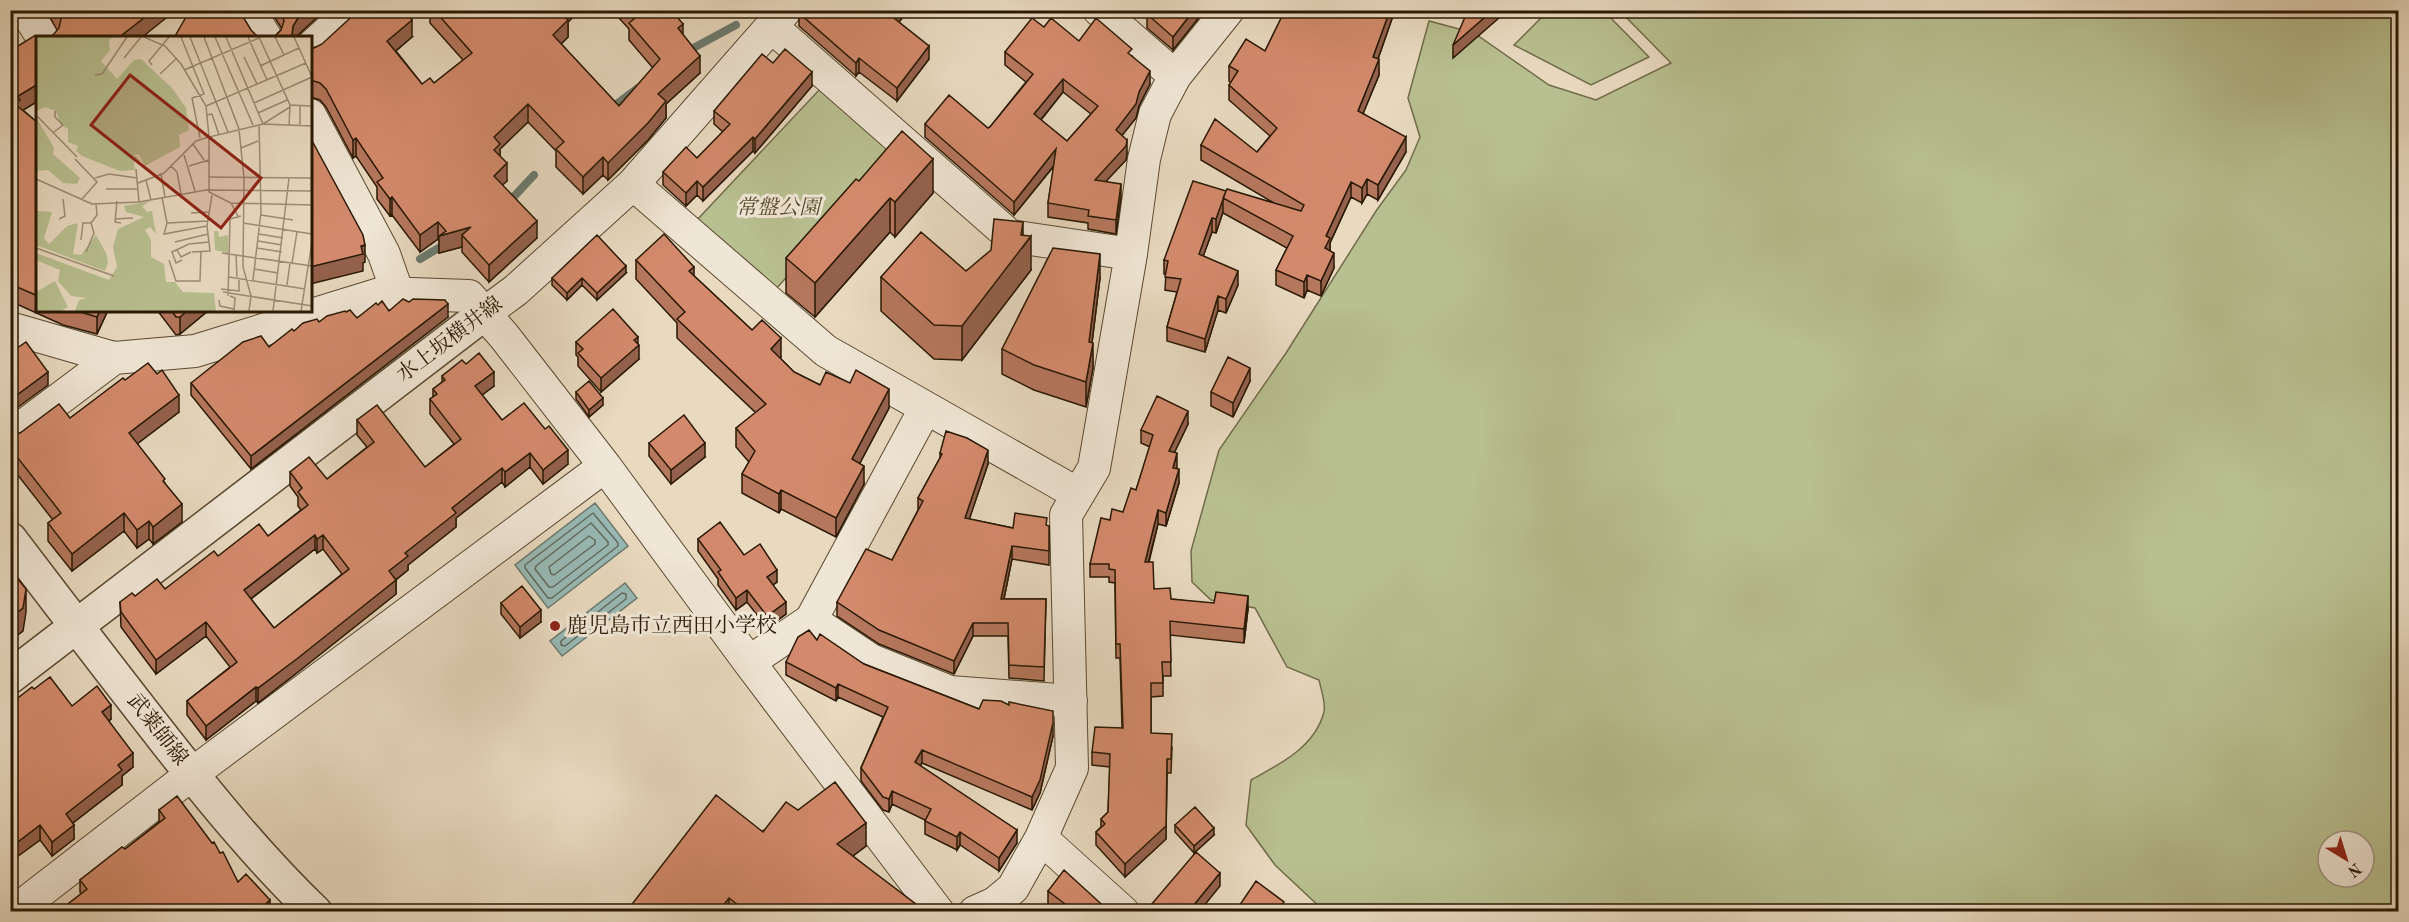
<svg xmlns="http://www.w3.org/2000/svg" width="2409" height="922" viewBox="0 0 2409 922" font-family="'Old Standard TT','Noto Serif JP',serif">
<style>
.green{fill:#b8bf90;stroke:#716c4a;stroke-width:1.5;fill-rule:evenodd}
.water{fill:#98bab6;stroke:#6c7a6e;stroke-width:1.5}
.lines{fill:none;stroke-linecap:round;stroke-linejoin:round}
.shore{stroke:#616a5c;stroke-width:1.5}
.stream{stroke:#6c7a6e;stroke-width:8}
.minor-casing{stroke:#5a4932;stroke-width:34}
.tertiary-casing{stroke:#5a4932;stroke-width:36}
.minor{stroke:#f0e6d5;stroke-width:32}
.tertiary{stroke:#f0e6d5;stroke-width:33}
.wall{fill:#b5775d;stroke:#2a1903;stroke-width:1.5;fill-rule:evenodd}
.shaded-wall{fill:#94614c;stroke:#2a1903;stroke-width:1.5}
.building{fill:#d38a6c;stroke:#2a1903;stroke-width:1.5;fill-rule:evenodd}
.poi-dot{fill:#8f2418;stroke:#f0e6d5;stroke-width:2}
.labels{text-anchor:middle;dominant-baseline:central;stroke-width:6;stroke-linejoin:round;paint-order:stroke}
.park-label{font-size:21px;font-style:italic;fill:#554b2d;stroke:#f0e6d5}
.street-label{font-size:21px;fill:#2a1903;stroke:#f0e6d5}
.poi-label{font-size:21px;fill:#2a1903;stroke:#f0e6d5;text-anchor:start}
.inset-road{fill:none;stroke:#9c8c74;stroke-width:1.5}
.view{fill:#8f2418;fill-opacity:0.15;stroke:#8f2418;stroke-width:3}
.inset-edge{fill:none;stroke:#2a1903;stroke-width:3}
</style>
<rect width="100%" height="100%" fill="#e8d9bf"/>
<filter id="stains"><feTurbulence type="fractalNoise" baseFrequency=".00333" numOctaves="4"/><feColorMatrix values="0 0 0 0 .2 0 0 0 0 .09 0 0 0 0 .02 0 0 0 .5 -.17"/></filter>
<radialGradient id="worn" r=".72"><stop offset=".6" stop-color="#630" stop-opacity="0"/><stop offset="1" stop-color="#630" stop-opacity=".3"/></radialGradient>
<!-- green -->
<path class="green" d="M1548,11H1604L1649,57L1591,85L1514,45Z
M1620,11H2398V911H1324L1275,865L1246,825L1251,780C1280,764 1315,747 1324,712C1326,703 1321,689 1319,680L1287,667L1255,608L1211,600L1192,582L1191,551L1219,450L1286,353L1376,211L1406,170L1420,137L1408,98L1429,21L1474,33L1549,85L1596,100L1671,63ZM2328,841H2364V877H2328Z
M821,88L897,153L776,289L696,221Z"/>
<!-- water -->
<path class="water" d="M595,503L628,546L548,608L515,565Z
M625,583L637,598L562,656L550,641Z"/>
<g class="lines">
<!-- shore -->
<path class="shore" d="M593,513L618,543V546L552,598H548L525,568V565Z
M591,523L608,542V545L553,587H549L535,569L536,566Z
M589,536L595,540V544L554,575L551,574L549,567Z
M622,593L626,594V599L565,646L561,645V641Z"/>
<!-- stream -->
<path class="stream" d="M684,53L736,25
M610,109L638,88
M508,203L534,175
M420,259L447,243"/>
<defs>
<path id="minor" d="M25,10L43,38
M249,10L266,38
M1099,10L1175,76
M772,27L1010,236L1131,254
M310,48L352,10
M310,115L384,254L398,294
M633,184L826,351L1078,494
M485,313L516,290L633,184L784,12
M10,328L114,358L195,351L383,293L469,296L504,336L605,466L749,662L938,912
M10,436L114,358
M811,620L871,660L950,692L1071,701
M749,662L811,620L925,409
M1041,838L1123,912
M14,912L192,774L605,466
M975,912L995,903L1013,888L1041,838L1072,768L1066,515L1094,468L1131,254L1144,159L1155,114L1175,76L1228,10"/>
<path id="tertiary" d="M10,539C61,606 112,673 164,739C211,799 260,859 315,912
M10,677L485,313"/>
</defs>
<!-- minor casing -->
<use href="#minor" class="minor-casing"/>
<!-- tertiary casing -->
<use href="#tertiary" class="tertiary-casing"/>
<!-- minor -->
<use href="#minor" class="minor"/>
<!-- tertiary -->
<use href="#tertiary" class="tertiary"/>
</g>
<!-- wall -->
<path class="wall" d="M46,10H176L57,30Z
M270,10H325L298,35L296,38H270L275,36L282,29Z
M430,10H580L568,22V37L561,44L619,106L653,68L629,40V29L619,18V10H671L700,73L666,104V118L648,140L608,180L603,175L583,194L556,167V151L528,122L500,149V156L507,181L502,185L537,238L489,282L462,252V247L439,253V241L438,239L420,252L392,215L390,216L377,199V187L356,156L353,158L326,107L320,100L310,97V48L412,37L396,51L422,84L434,83L463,60L430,23Z
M909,10L899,22L929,59L897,101L859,72L856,76L799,26V13Z
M1150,10H1205L1173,50L1147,28V14Z
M1273,10H1395L1378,59L1379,75L1363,113L1406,152L1378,200L1367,194L1362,203L1351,197L1330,243V251L1334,268L1321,296L1307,290L1304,298L1276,285V270L1287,248L1223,213V212L1216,233L1212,232L1203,256L1238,285L1226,313L1218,310L1205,352L1167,341V327L1177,292L1165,290L1166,274H1164V260L1226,191L1274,203L1201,160V145L1257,152L1270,136L1229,100V85L1231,83L1229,81V66L1265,51L1283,15Z
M1044,27L1079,41L1132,56L1150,84L1139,106L1136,118L1122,135L1127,153L1126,160L1106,181L1121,197L1116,234L1088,229V223L1048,217V203L1054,166L1014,215L925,137V124L988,128L990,127L1026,82L1005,65V52ZM1063,92L1091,114L1067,141L1041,120Z
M38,38V101L23,110L38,123V310H108L97,334L63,325L10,301V42L15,48Z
M773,63L812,86L755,153L753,151L703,201L697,195L686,206L663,185V172L697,158L723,132L714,124V111Z
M859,181L933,193L895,237L890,232L815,317L786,293V258Z
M1023,235L1031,270L962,360L934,359L881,311V277L966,271Z
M636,260L694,276L781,357L780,358L794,372L820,385L889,408L860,463L864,484L836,537L781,509L779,513L742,493V474L749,462L736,447V428L756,413L677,338V323L636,279Z
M626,273L597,300L582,285L567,300L552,285V278Z
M1100,278L1092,343L1093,368L1086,407L1034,390L1002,374V349Z
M409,302L448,317L251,469L191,395V383L269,347L294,331L346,312L357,318L378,305L389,311Z
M157,310H209L180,334L176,335Z
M576,342L639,359L601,392L578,366V357L576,355Z
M466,364L494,386L482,395L502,420L568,464L543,484L530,467L505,487L502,482L456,518V527L408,565V570L396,580V594L298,672L258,703L256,701L206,740L187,715V701L230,667L206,636L156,674L121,627L120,602L135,596L165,589L218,556L268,536L301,510L298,506V497L290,486V472L327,479L367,447L357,435V420L425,467L454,444L430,414V399L433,397V389L442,382V376ZM315,549L317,553L323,549L342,574L274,628L251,599Z
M125,380L179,412L137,444L165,483L182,522L153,544L149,539L137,548L124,531L72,571L48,541V523L53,520L10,465V436L70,418Z
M1250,381L1233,417L1211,406V392Z
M576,392L603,405L589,417L576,399Z
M1188,424L1174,453L1179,483L1166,526L1158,524L1149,562L1154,589L1171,599L1248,609L1244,643L1170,635L1171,676H1163V696L1151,697V733L1172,747L1171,773H1167L1166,839L1125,877L1096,845V832L1101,827V819L1108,812L1110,767L1092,765V752L1122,728L1120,658H1116L1115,583L1109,582V577H1090V564L1110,520L1123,512L1136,490L1150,447L1141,443V430Z
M649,443L705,457L671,484L649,456Z
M940,453L988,464L969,519L1013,528L1049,526V565L1012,559L1004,599H1046L1044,681L1009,678L1008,636H973L954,674L879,644L837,616V602L892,560L918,510V498L940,458Z
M698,539L744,555L777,582L773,585L786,614L767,628L747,602L736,610L718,585V579L698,551Z
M501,603L541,622L520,638L501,614Z
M817,640L864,664L979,709L1053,736L1040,793L1032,810L922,763L920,766L1017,843L999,871L960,845L957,850L925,834V820L892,804L889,812L883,810L861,781V768L883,717L838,697L836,701L786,675V662Z
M34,689L72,706L111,719L109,721L133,767L122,776V785L73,823L74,839L52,856L40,840Z
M159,810L220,853L238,882L270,912H68V904L81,894L80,892V880L125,849L159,822Z
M798,810L866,846L853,856L921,912H626Z
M1175,825L1214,835L1194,853L1175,832Z
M1048,891L1110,912H1057L1048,904Z"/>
<!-- shaded-wall -->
<path class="shaded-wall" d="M154,10H176L141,38H118Z
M306,10H325L298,35L296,38H292L293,26L298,18Z
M561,10H580L568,22V37L553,52V35L560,12Z
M898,10H909L897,24L894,18Z
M1194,10H1205L1173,50V37Z
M1390,10H1395L1373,73V57Z
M1493,10H1508L1453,58V45Z
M412,20V37L387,58V41Z
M683,24V42L678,28Z
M929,46V59L897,101V88Z
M700,56V73L666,104V118L648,140L608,180V163L658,94Z
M859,58V72L856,76V63Z
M1379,59V75L1358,126V111Z
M1150,71V84L1139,106L1136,118L1116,143V130L1139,92Z
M812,72V86L755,153V139Z
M1063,79V92L1034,128V114Z
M38,84V101L20,112L15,104L18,96Z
M528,104V122L500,149V162L494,167V137Z
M753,137V151L703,201V187Z
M1406,137V152L1378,200V185Z
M356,138V156L353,158V140Z
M1127,140V153L1126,160L1095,193V180Z
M1056,149V163L1014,215V202Z
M603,157V175L583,194V177Z
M933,159V193L895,237V202Z
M507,163V181L494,193V176Z
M1367,179V194L1362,203V188Z
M697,181V195L686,206V193Z
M1351,182V197L1330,243V254L1325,264L1326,236Z
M1121,184V197L1116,234V220Z
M392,197V215L390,216V199Z
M890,198V232L815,317V283Z
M1223,198V212L1216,233V219Z
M1212,218V232L1199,268V254Z
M537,221V238L489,282V265Z
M438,222V239L420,252V235Z
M1023,222V247L1031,236V270L962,360V326L1021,235Z
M471,227L462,235V247L439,253V236Z
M365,245V262L363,263V271L310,284V267Z
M1334,253V268L1321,296V281Z
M1100,254V278L1089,366V342Z
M626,266V273L597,300V293Z
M694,267V285L689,271Z
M1238,271V285L1226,313V299Z
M1307,275V290L1304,298V282Z
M582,278V285L567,300V293Z
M1218,296V310L1205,352V339Z
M448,304V317L251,469V456Z
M100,310H108L97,334V317Z
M188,310H209L180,334V317Z
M638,337V347L639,345V359L601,392V378L634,340Z
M781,338V357L771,368V349Z
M1093,343V368L1086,407V382Z
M1250,368V381L1233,417V403Z
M48,372V385L10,413V400Z
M494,372V386L475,400V386Z
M889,389V408L852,478V459Z
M179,395V412L129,450V433Z
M603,398V405L589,417V410Z
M1188,411V424L1169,464V451Z
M705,443V457L671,484V470Z
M568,450V464L543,484V470Z
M988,450V464L965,532V518Z
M530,453V467L505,487V472Z
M1177,453V467L1173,481V468Z
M864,466V484L836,537V518Z
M502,468V482L456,518V527L408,565V570L389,585V571L405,553L452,508Z
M1179,469V483L1166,526V513Z
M781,490V509L779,513V494Z
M182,504V522L153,544V527Z
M1158,510V524L1145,575V562Z
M124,513V531L72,571V554Z
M149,521V539L137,548V530Z
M315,535V549L244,604V590Z
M323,535V549L317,553V539Z
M1012,546V559L1001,613V599Z
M777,570V582L767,589V577Z
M396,580V594L298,672L258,703V688Z
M26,589V612L23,631L10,641V618Z
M747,590V602L736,610V598Z
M1248,596V609L1244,643V629Z
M786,602V614L767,628V616Z
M541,610V622L520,638V627Z
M206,622V636L156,674V660Z
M973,623V636L954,674V661Z
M838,684V697L836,701V688Z
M256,687V701L206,740V726Z
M111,705V719L102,726V712Z
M1053,723V736L1040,793L1032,810V797Z
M922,750V763L915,775V762Z
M133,753V767L122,776V785L66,828V814L118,765Z
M1167,759L1166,839L1125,877V864Z
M892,791V804L889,812V799Z
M866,823V846L837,868V844Z
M40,825V840L10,862V848Z
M74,825V839L52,856V842Z
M1214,828V835L1194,853V846Z
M1017,830V843L999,871V858Z
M960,832V845L957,850V837Z
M1220,873V886L1199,912H1188Z
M729,898V912H718Z
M270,900V912H257Z"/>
<!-- building -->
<path class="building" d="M56,10H154L118,38H47L53,35L59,28L61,19Z
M190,10H239L251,30L257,36L262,38H174Z
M281,10H306L298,18L293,26L292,34L294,38H270L275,36L281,30L284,21Z
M359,10H404L412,20L387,41L422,84L430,78L434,83L472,53L434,10H561L560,12L568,20L553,35L619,106L660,59L629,23L635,18L628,10H671L683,24L678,28L700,56L658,94L666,101L648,123L608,163L603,157L583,177L556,149L564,142L528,104L494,137L500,144L494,150L507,163L494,176L537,221L489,265L462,235L471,227L439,236L446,231L438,222L420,235L392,197L390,199L377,182L383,178L356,138L353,140L326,89L320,83L310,80V48H314L322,44Z
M801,10H898L896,13L897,14L894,18L929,46L897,88L859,58L856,63L799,13Z
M1150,10H1194L1173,37L1147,14Z
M1285,10H1390L1373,57L1379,59L1358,111L1406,137L1378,185L1367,179L1362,188L1351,182L1326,236L1330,238L1325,248L1334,253L1321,281L1307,275L1304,282L1276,270L1293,236L1223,198L1227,189L1301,211L1304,205L1201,145L1215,119L1257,152L1277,128L1229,85L1238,71L1229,66L1246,39L1265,51Z
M1468,10H1493L1453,45Z
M1032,18L1044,27L1051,18L1079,41L1096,18L1132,49L1128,53L1150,71L1139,92L1136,104L1116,130L1127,140L1126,146L1095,180L1121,184L1116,220L1088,216L1089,210L1048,203L1056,149L1014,202L925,124L949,95L988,128L990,127L1033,74L1005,52ZM1063,79L1098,106L1067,141L1034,114Z
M34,36L39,38H38V84L18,96L20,100L15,104L38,123V296L10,284V42L15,48Z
M785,49L812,72L755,139L753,137L703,187L697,181L686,193L663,172L686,147L697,158L730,124L714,111L762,54L773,63Z
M902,131L933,159L895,202L890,198L815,283L786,258L856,179L859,181Z
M310,137L363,235L365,245L361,246L363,254L310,267Z
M1193,181L1226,191L1216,219L1212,218L1199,254L1238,271L1226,299L1218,296L1205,339L1167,327L1181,279L1165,277L1168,261L1164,260Z
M994,219L1023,222L1021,235L1031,236L962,326L934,325L881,277L921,232L966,271L991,250Z
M664,234L694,267L689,271L752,330L762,320L781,338L771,349L794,372L820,385L826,372L850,383L856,370L889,389L852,459L864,466L836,518L781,490L779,494L742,474L755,451L736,428L766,404L677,319L685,312L636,260Z
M597,235L626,266L597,293L582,278L567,293L552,278Z
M1053,248L1100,254L1089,342L1093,343L1086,382L1034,365L1002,349Z
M403,299L409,302L413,299L445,300L448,304L251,456L191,383L243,342L261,336L269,347L292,329L294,331L303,323L317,319L319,322L327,316L345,311L346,312L350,310L357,318L376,303L378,305L382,301L389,311Z
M613,309L638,337L634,340L639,345L601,378L578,353L583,349L576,342Z
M74,310H100L97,317Z
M171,310H188L180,317H176Z
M26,342L48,372L10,400V353Z
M479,353L494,372L475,386L502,420L524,403L545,429L549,426L568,450L543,470L530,453L505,472L502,468L452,508L456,513L405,553L408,556L389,571L396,580L298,658L258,688L256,687L206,726L187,701L237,662L206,622L156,660L121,612L120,602L132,593L135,596L157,579L165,589L214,551L218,556L259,524L268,536L308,505L298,492L302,488L290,472L309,457L327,479L374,442L357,420L377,405L425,467L461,439L430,399L437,394L433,389L445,380L442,376L462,360L466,364ZM315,535L317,539L323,535L349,569L274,628L244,590Z
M1228,357L1250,368L1233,403L1211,392Z
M148,363L157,374L162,370L179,395L129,433L165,479L163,481L182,504L153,527L149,521L137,530L124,513L72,554L48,523L61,513L10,448V436L20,433L59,404L70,418L123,378L125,380Z
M589,381L603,398L589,410L576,392Z
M1157,396L1188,411L1169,451L1177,453L1173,468L1179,469L1166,513L1158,510L1145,562H1153L1154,589L1170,588L1171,599L1214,603L1216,592L1248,596L1244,629L1170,621L1171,662H1162L1163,683H1151V733L1172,734L1171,759H1167L1166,826L1125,864L1096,832L1105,824L1101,819L1108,812L1110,754L1092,752L1095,727L1123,728L1120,644H1116L1115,570L1109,569V564H1090L1101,518L1110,520L1112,509L1123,512L1131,488L1136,490L1153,435L1141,430Z
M684,415L705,443L671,470L649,443Z
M946,431L967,438L988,450L965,518L1013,528L1015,513L1047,518L1046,525L1049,526V551L1012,546L1001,599H1046L1044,667L1009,665L1008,623H973L954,661L879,630L837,602L866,549L892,560L923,501L918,498L942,454L940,453Z
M720,522L744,555L760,544L777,570L767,577L786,602L767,616L747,590L736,598L718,572L721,570L698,539Z
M10,569L26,589L23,608L10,618Z
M522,586L541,610L520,627L501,603Z
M809,630L817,640L820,634L864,664L979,709L983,700L1001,701L1009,705V702L1053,711V723L1040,780L1032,797L922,750L915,762L1017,830L999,858L960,832L957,837L925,821L931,809L892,791L889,799L883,797L861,768L888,707L838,684L836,688L786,662L798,637Z
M50,677L72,706L97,686L111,705L102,712L133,753L118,765L122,770L66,814L74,825L52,842L40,825L10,848V704L32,687L34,689Z
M835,782L866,823L837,844L921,908L918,912H747L729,898L718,912H716L714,910L712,912H626L716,795L763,832L786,802L798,810Z
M177,796L212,843L214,842L220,853L223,852L238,882L246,874L270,900L257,912H74L68,904L87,889L80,880L122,847L125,849L165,818L159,810Z
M1195,807L1214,828L1194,846L1175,825Z
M1196,852L1220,873L1188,912H1145Z
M1064,870L1110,912H1058L1065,904L1048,891Z
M1256,881L1284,902L1281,906L1287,912H1235Z"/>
<!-- markers -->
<circle class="poi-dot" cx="555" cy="626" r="6"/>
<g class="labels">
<!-- park labels -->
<g class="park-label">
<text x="778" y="208">常盤公園</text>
</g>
<!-- street labels -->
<g class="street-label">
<text transform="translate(450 340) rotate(-37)">水上坂横井線</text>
<text transform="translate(157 730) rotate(52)">武薬師線</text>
</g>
<!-- poi labels -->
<g class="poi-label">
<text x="567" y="626">鹿児島市立西田小学校</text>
</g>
</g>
<!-- overview -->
<g transform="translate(36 36)">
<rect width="276" height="276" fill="#e8d9bf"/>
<path d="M0,1H77L73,4L74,14L65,25L81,43L98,24L105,23L136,52L150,72L153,94L143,99L144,111L109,130L103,119L98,118L105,125L98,126L99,134L84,135L46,120L40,115L42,110L32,106V93L25,89L20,75L9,71L0,75ZM0,81L18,112L17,118L44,142L41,148L27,147L12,134L0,135ZM115,165L106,170L111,176L116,175L120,198L114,191L109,194L115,204V221L128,228L130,246H139L147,256L178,257L180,275H39L43,264L51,262L35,260L22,245L24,234L0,224V217L73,244L81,231L77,211L82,193L108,181L90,176L88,170ZM0,175L16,176L8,202L13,208L31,190L42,187L37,218L45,219L60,199L70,217L72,227L69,235L0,209ZM178,195H182L183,201L192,199V217L179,214ZM19,245L32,271L25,275H0V256Z" fill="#b8bf90"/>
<path class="inset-road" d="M145,1L168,58L156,62L164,102M154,1L192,96M168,1L203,93L208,142L207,231L215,260L213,275M179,1L217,89M190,1L227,88M212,1L231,44M223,1L254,69L253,89M239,1L248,19M258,1L276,41M208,21L221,48M88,22L105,1M116,29L113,25L133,1M224,30L263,12M148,34L223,2M124,38L141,22M59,39L66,38L91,1M218,67L276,41M254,69L276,70M170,70L270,27M264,70V90M222,77L251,64M0,79L41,121M171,79L176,78L183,99M226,88L276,90M18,96L27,89L19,81V75M157,108L168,124M205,112L222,105M148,119L159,155M39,123L61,146L46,163M135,130L141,136L145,158M153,130L173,124M100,133L103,166M125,138L129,161M172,141L276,142M59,142L73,138L101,142M0,143L56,168L103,166L170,154L276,155M110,144L115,164M102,147L128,137L160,105L173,101L170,70L145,28L129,10L108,1M70,153H102M126,161L131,187L128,198L171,190M81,165L79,186L85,187M195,167L276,169M155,177L173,176M225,179L257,184M202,180L195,167L173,156V101L227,88L254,71M23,183L29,180L27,163M79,183L97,182M131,187L172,185M207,187L276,198M223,198L247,202M45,204L47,187H55M222,205L246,209M139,206L172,198M0,212L78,240M221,212L246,216M141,214L145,221L155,216M50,216L58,197L55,187L61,179L60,168M156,216L174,215L171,190L176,159M186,217L276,230M200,219L201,241M133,224L140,245H164L165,215M146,224L140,227L136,216L153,208L173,206M256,227L261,196M218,233L242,237M193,241L269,253M217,244L225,176L223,88M251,249L254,227M185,253L203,255V242M187,256L276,270M192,260L194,183L205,180M194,260L199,262L198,275M183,264L184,270L198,273M237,275L253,142M265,275L276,206"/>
<path class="view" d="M94,39L225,142L185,192L55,89Z"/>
<rect width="276" height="276" class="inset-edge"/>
</g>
<!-- margin -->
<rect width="2409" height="922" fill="none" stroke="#e8d9bf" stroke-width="36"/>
<rect x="12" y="12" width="2385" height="898" fill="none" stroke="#2a1903" stroke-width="3"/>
<rect x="18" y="18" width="2373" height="886" fill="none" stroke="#2a1903" stroke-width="1.5"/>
<!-- north arrow -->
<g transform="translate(2346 859) rotate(142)"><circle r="28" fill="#f0e6d5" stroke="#a19481" stroke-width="1.5"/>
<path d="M0-4.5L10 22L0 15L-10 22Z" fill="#8f2418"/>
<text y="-9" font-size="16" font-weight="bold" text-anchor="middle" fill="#2a1903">N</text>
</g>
<rect width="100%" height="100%" filter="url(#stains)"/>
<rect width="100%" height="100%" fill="url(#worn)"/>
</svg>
